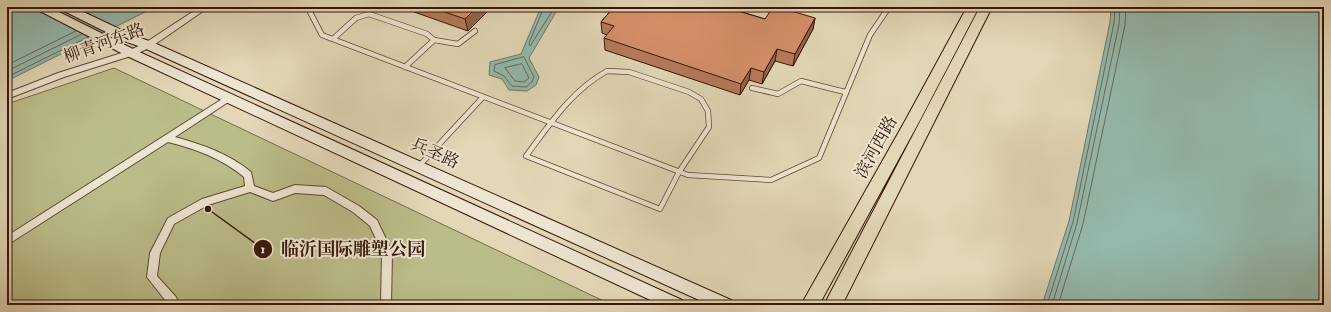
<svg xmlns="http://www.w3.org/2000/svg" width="1331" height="312" viewBox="0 0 1331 312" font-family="'IM FELL Double Pica','Noto Serif SC',serif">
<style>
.green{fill:#babc89;stroke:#786949}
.water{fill:#95baad;stroke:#6f786b}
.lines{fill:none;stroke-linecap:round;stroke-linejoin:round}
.shore{stroke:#66685b;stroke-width:1}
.lane-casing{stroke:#624634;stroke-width:6}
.street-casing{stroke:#624634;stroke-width:2}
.secondary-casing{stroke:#371609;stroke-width:2}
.primary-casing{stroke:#371609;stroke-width:2}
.lane{stroke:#ece5d0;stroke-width:4.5}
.street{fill:#ece5d0;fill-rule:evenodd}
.secondary{fill:#ece5d0;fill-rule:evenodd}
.primary{fill:#e2d7b7;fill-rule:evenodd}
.wall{fill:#b57a59;stroke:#371609}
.shaded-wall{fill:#946349;stroke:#371609}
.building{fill:#d38e68;stroke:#371609}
.labels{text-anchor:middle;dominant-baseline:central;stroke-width:4;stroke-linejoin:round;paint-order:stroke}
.street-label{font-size:17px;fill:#371609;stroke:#ece5d0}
.leader{fill:none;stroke:#371609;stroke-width:1.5}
.callout-dot{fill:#371609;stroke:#ece5d0;stroke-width:1.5}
.mark-label{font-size:12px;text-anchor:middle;font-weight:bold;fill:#fff}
.callout-label{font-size:18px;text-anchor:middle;font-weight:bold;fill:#371609;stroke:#ece5d0;stroke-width:4;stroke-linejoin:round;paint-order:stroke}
</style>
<rect width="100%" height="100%" fill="#e2d7b7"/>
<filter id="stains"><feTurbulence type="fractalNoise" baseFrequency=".005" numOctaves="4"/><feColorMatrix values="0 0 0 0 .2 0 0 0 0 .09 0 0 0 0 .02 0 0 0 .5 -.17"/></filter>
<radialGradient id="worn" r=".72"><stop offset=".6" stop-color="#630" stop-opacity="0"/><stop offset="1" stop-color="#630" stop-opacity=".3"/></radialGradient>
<!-- green -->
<path class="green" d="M114,68L612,305H7V104Z"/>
<!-- water -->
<path class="water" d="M7,7H155L7,81Z
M541,7H559L529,58L539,77L536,85L527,91L509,90L502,79L489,75L490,62L521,54Z
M1111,7H1324V305H1042L1069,221L1110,22Z"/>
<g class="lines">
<!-- shore -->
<path class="shore" d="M544,7L529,43L530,46L555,7
M524,57L534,77L532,82L526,87L512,86L504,76L494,71L495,65Z
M522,64L529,78L524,82L515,81L505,68Z
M7,65L76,31
M7,71L82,34
M7,77L88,37
M1047,305L1073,222L1114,23L1115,7
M1052,305L1077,223L1119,24L1120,7
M1058,305L1083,224L1125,25L1126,7"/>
<defs>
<path id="lane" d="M311,7L310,12L322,35L688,175L771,180L819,158L870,35L889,7
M333,39L356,18L369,14L427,34L434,40L405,67
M434,40L458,44L475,31
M607,71L629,72L689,92L701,99L708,111L709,127L679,172L660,209L526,156C550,124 571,91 607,71Z
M752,88L778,94L801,81L845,92
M419,166L483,97"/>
<path id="street" d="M200,7H209L151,47L134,55L64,77L7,99V93L58,73L128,51L145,43Z
M230,94L233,95L234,97L233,99L175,137C203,145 228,153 251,172L254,186L273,193L295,185L326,187L359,206L377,220L392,252L391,305H381L382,252L370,226L353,212L324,195L295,193L273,201L250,192L208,205L174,224L160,253L157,276L176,297L179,305H169L147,277L150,253L168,218L202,199L245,186L244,177C221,158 196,149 168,142L7,245V236Z"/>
<path id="secondary" d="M35,7H49L135,50L682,300L685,305H661L127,56L36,9Z
M59,7H73L132,35L152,42L731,300L734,305H710L144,48L124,41L60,9Z"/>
<path id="primary" d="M967,7H979L919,122L819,305H801L905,121Z
M980,7H992L842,305H824Z"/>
</defs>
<!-- lane casing -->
<use href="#lane" class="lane-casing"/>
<!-- street casing -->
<use href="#street" class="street-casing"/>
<!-- secondary casing -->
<use href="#secondary" class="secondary-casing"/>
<!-- primary casing -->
<use href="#primary" class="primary-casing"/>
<!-- lane -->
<use href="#lane" class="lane"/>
<!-- street -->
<use href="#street" class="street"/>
<!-- secondary -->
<use href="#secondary" class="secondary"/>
<!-- primary -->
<use href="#primary" class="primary"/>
</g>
<!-- wall -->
<path class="wall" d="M400,7H492L468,31Z
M614,7H730L729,8L765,19L815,18L813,29L793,66L775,61L762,84L749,80L740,95L605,50L604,38L607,35L602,33L601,22Z"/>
<!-- shaded-wall -->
<path class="shaded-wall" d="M477,7H492L468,31L465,19Z
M815,18L813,29L793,66L795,54Z
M777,49L775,61L762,84L764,72Z
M751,68L749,80L740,95L741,84Z"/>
<!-- building -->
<path class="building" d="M430,7H477L465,19Z
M614,7H724L765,19L773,7H778L815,18L795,54L777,49L764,72L751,68L741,84L604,38L614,26L601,22Z"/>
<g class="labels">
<!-- street labels -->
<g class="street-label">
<text transform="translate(104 43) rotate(-20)">柳青河东路</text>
<text transform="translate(876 147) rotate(-61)">滨河西路</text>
<text transform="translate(435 153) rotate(24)">兵圣路</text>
</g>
</g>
<!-- callouts -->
<path class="leader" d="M208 209L263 249"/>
<g class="callout-dot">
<circle cx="208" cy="209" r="4"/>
<circle cx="263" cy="249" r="10"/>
</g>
<g class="mark-label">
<text x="263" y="253">1</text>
</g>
<g class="callout-label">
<text x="353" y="255">临沂国际雕塑公园</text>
</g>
<!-- margin -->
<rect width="1331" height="312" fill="none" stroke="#e2d7b7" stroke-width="24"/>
<rect x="8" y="8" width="1315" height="296" fill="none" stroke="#371609" stroke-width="2"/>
<rect x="12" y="12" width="1307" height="288" fill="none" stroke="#371609"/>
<rect width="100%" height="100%" filter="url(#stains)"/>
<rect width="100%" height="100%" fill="url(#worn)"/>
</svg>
